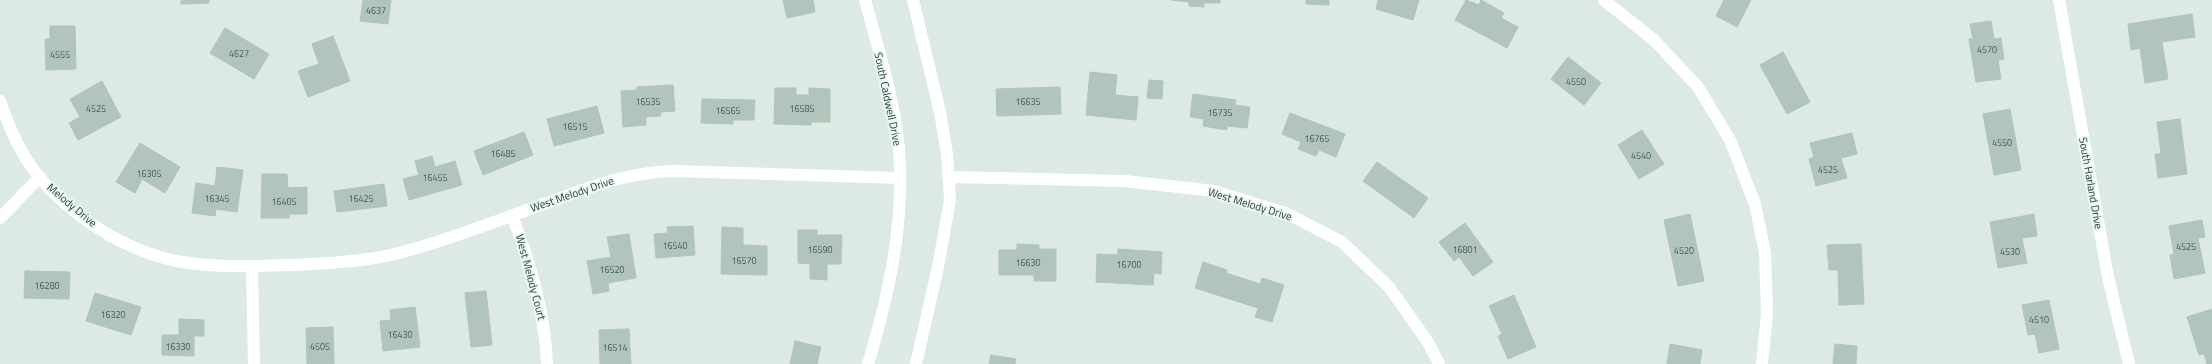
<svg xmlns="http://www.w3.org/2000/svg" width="2212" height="364" viewBox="0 0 2212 364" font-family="'Titillium Web',sans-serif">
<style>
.building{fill:#b2c5bc;stroke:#afc4ba}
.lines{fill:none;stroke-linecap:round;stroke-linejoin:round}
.minor{stroke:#fff;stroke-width:12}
.labels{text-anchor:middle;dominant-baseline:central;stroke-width:4;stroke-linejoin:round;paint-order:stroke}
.number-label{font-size:9px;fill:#425d54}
.street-label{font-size:11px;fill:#1d3a31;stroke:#edf7f1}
</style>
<rect width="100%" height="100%" fill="#dceae3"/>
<!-- building -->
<path class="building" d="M181,0H209V3L181,4Z
M363,0H391L388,24L360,21Z
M783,0H813L815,12L787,18Z
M1171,0H1220V3H1204V7L1189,6V2Z
M1306,0H1329V5L1306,4Z
M1378,0H1419L1413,20L1376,9Z
M1466,0L1479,5L1481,0L1504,13L1501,18L1518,27L1507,48L1455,20Z
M1724,0H1751L1737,27L1716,16Z
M2192,14L2195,37L2162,42L2168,79L2145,83L2140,48L2131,50L2128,24Z
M1991,21L1994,39L2001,38L2004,59L1998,60L2001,79L1976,82L1969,39H1973L1970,24Z
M50,26H75L76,69L46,70L45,39H50Z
M225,28L269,54L254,79L210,53Z
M333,36L350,81L308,97L298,71L319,64L312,44Z
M1783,52L1810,102L1787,114L1760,65Z
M1568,57L1601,83L1584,105L1551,79Z
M1090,72L1117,75L1115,95L1138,97L1136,120L1086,115Z
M1149,80L1163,81L1162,99L1147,98Z
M102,81L121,117L78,140L69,123L80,117L70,99Z
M673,85L675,111L660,112L661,116L646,117V125L623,127L621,91L637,90V87Z
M1060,87L1061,114L997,116L996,89Z
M775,88H796V95H809V88L830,89V122H811V125L774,124Z
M1193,94L1236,100L1235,105L1250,107L1247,128L1227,126V130L1203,126L1204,119L1190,117Z
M702,99L755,100L754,120H733V124L701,123Z
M597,106L604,133L554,146L547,119Z
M2010,109L2021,170L1994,175L1983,114Z
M1290,113L1345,134L1336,157L1319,150L1316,156L1298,149L1301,142L1282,134Z
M2180,119L2187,174L2158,178L2155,154H2161L2157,122Z
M1642,130L1664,164L1639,179L1618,145Z
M524,132L533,155L483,175L474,151Z
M1852,133L1857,154L1841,158L1847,178L1816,186L1809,159L1814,157L1810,143Z
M140,143L180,167L165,193L142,179L135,193L116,182Z
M432,156L435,167L455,161L462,185L409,200L403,179L419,175L415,161Z
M1377,162L1428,198L1414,218L1363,181Z
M217,167L243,170L237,212L216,209L215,216L192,213L196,183L215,186Z
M262,174H287L288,188L307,187V214H289V218H261Z
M384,184L387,206L337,212L334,191Z
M1690,214L1704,281L1678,286L1664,220Z
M2034,214L2037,236L2022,238L2027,263L1998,268L1990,222Z
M2202,220L2205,237L2198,238L2205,273L2174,279L2170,255L2174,254L2169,226Z
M1465,223L1493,262L1473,276L1459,257L1454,261L1439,242Z
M693,226L695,255L656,258L654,234L668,233L667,227Z
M722,227L743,228V245L767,246V275L721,274Z
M798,230H817V235H842L841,264H827V280L810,279V264L798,263Z
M629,234L636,278L608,283L609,291L593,294L587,261L611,257L607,237Z
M1017,244L1039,245V249H1056V281H1034V275H999V250H1017Z
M1861,244L1864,304L1839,305L1838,270H1829L1827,245Z
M1118,249L1162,252L1161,274L1154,273L1153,285L1096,282L1097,254L1118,255Z
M1203,262L1227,270L1226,273L1260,284L1262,278L1284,285L1272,322L1255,317L1258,308L1195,288Z
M25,271L70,272L69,299L24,298Z
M486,291L492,345L471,347L465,293Z
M95,293L141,307L131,335L86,321Z
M1514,295L1536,347L1508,359L1498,336L1502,334L1489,306Z
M2049,300L2059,349L2039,353L2035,334L2028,335L2022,305Z
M415,307L420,347L383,351L380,321L391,320L390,310Z
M2212,309V364H2207L2204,354L2199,355L2187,317Z
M179,319L204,320V336H194V356L162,355V335H179Z
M333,327L334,364H307L306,328Z
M629,329L631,364H600L599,330Z
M795,341L821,347L817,364H790Z
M1670,344L1702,350L1700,364H1667Z
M1835,344L1857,346L1856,364H1833Z
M991,355L1016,359L1015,364H989Z"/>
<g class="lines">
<!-- minor -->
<path class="minor" d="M865,0C878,48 894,98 899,148C905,222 889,294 868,364
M913,0L940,112L947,154L950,200L938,267L916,364
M1604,0L1654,40L1698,87L1730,140L1755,204L1765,253L1767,314L1762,364
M2059,0L2108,277L2129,364
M0,101C8,124 18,149 33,169C68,215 125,252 182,262C219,268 256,266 293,265C328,263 364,262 399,253C449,240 498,220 547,203C590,187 625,173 672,171L900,178
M948,177L1125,181L1214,191L1288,214L1342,242L1389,287L1428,342L1439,364
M512,215C530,263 545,312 547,364
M0,218L40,177
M252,267L254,364"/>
</g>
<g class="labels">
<!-- number labels -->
<g class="number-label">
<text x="376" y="10">4637</text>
<text x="1987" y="49">4570</text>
<text x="239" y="53">4627</text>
<text x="60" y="54">4555</text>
<text x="1576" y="81">4550</text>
<text x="648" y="101">16535</text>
<text x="1028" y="101">16635</text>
<text x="96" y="108">4525</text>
<text x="802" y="108">16585</text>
<text x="728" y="110">16565</text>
<text x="1220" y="112">16735</text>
<text x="575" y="126">16515</text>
<text x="1317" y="138">16765</text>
<text x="2002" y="142">4550</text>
<text x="503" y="153">16485</text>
<text x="1641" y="155">4540</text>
<text x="1828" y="169">4525</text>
<text x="149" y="173">16305</text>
<text x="435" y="177">16455</text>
<text x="217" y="198">16345</text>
<text x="361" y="198">16425</text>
<text x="284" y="201">16405</text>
<text x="675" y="245">16540</text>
<text x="2186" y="246">4525</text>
<text x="820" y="249">16590</text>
<text x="1465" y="249">16801</text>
<text x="1684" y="250">4520</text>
<text x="2010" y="251">4530</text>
<text x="744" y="260">16570</text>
<text x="1028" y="262">16630</text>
<text x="1129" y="264">16700</text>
<text x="612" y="269">16520</text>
<text x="47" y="285">16280</text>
<text x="113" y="314">16320</text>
<text x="2039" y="319">4510</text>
<text x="400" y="334">16430</text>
<text x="178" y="346">16330</text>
<text x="320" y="346">4505</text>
<text x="615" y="347">16514</text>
</g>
<!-- street labels -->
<g class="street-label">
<text transform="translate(888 99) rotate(78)">South Caldwell Drive</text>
<text transform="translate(2091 183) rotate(80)">South Harland Drive</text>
<text transform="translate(572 194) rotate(-19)">West Melody Drive</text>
<text transform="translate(1250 204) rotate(17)">West Melody Drive</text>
<text transform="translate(72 205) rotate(40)">Melody Drive</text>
<text transform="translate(531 277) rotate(75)">West Melody Court</text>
</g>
</g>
</svg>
